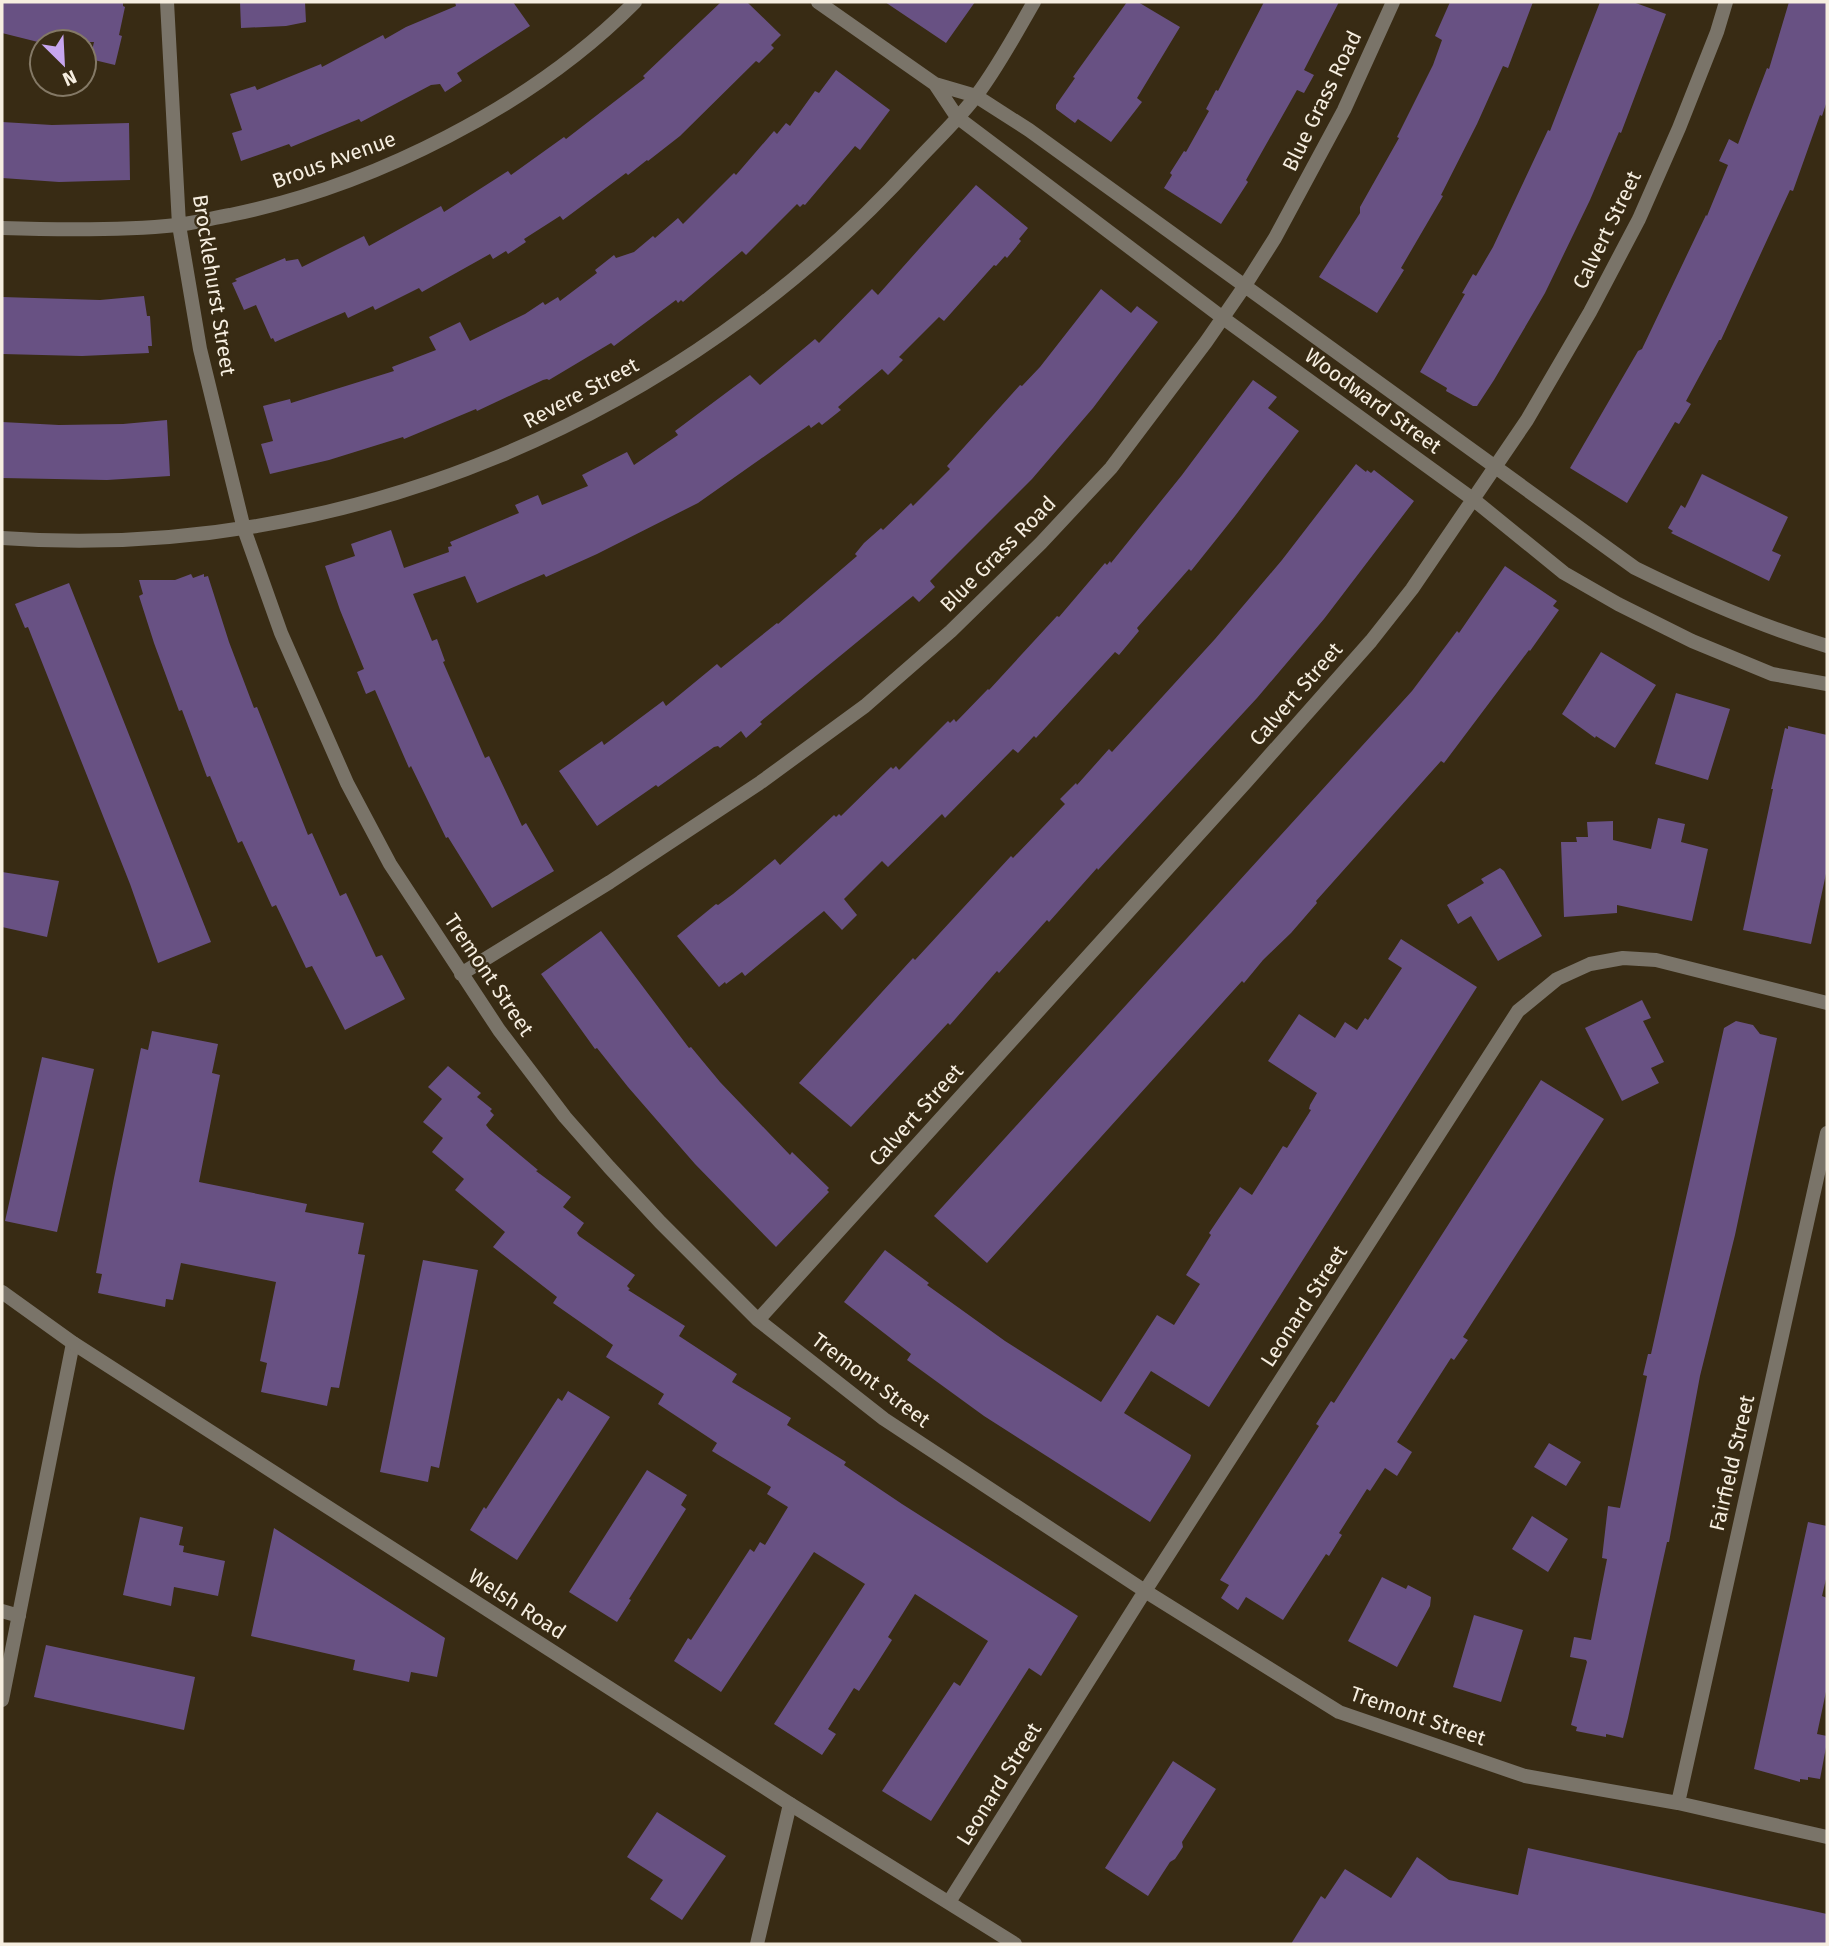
<svg xmlns="http://www.w3.org/2000/svg" width="1829" height="1946" viewBox="0 0 1829 1946" font-family="'Fira Sans',sans-serif">
<style>
.building{fill:#685183}
.lines{fill:none;stroke-linecap:round;stroke-linejoin:round}
.minor{stroke:#7a7469;stroke-width:14}
.tertiary{stroke:#7a7469;stroke-width:14}
.labels{text-anchor:middle;dominant-baseline:central;stroke-width:5;stroke-linejoin:round;paint-order:stroke}
.street-label{font-size:21px;fill:#f6eee0;stroke:#382b14}
</style>
<rect width="100%" height="100%" fill="#382b14"/>
<!-- building -->
<path class="building" d="M2,2H123V6L125,7L119,35L122,36L115,65L90,59L94,42H38L2,33Z
M240,2H305L306,22L286,26L241,28Z
M455,2H513L530,26L457,73L462,81L445,92L440,84L431,85L361,122L359,119L291,147L289,144L241,161L232,133L242,130L230,94L255,86L257,90L321,64L322,67L383,35L385,39L406,27L456,6Z
M721,2H747L781,35L771,45L774,48L759,63L756,61L680,136L648,161L647,160L628,175L626,173L563,220L560,216L524,239L526,242L508,254L506,251L493,259L490,254L422,292L419,288L375,310L373,306L348,318L345,312L275,342L273,338L271,339L256,305L244,310L232,283L237,281L235,279L285,258L286,261L298,259L302,267L364,236L369,246L441,206L444,212L508,171L511,175L564,137L566,139L645,78L643,76Z
M885,2H975L946,43Z
M1127,2H1138L1180,27L1137,98L1142,102L1111,142L1078,119L1075,123L1056,109V105L1075,78L1073,77Z
M1264,2H1339L1304,70L1314,75L1304,93L1297,90L1246,180L1248,182L1221,224L1164,188L1172,175L1170,173L1184,151L1186,152L1209,111L1206,109L1216,90L1218,91Z
M1450,2H1533L1508,68L1503,66L1477,124L1441,195L1443,196L1401,268L1404,270L1377,313L1319,277L1360,213V207L1399,138L1397,137L1433,65L1442,40L1435,36Z
M1600,2H1633L1666,14L1621,133L1619,132L1590,200L1545,293L1494,380L1477,406H1473L1446,391L1447,388L1420,372L1465,294L1462,293L1473,274L1476,276L1493,247L1548,130L1550,131Z
M1789,2H1827V101L1822,116L1820,115L1793,191L1790,190L1721,340H1719L1686,401L1691,404L1679,424L1675,422L1627,503L1570,468L1638,351L1642,349L1706,215L1707,216L1728,165L1719,161L1729,139L1738,144L1767,68L1769,69Z
M836,70L890,110L860,150L855,146L805,205L803,204L800,207L797,204L746,255L742,251L683,302L681,300L678,303L676,300L614,346L611,343L549,380L547,379L543,380L477,411L476,409L404,439L403,437L329,460L270,474L261,444L273,441L263,406L290,399L291,403L394,371L392,367L436,350L429,337L460,322L470,341L525,314L543,302L545,305L558,297L560,301L597,273L595,270L614,255L616,258L634,252L653,236L655,238L678,218L683,224L734,173L736,175L774,131L777,134L786,123L790,126L815,91L819,93Z
M2,122L52,125L129,123L130,180L59,182L2,178Z
M976,185L1028,228L1019,239L1021,241L1007,258L1005,256L996,266L994,265L944,321L939,317L899,357L903,360L888,375L882,369L838,407L841,410L822,425L819,422L811,428L809,425L698,503L597,554L546,577L544,574L477,603L465,576L413,594L432,641L437,639L445,661L443,662L485,758L489,756L522,826L526,823L554,871L492,908L448,837L446,838L411,766L409,768L375,690L366,694L357,672L364,669L340,610L325,566L355,556L351,544L391,530L404,568L449,552L448,547L452,546L450,542L519,513L515,505L538,495L542,505L588,486L582,475L627,452L634,465L678,435L675,431L750,375L760,385L815,339L819,343L872,289L878,295Z
M1101,289L1131,313L1137,306L1158,322L1093,408L1032,479L930,581L935,587L919,602L913,596L760,722L762,724L746,738L741,731L720,748L718,746L714,747L658,787L656,785L597,826L559,771L602,741L604,745L663,701L666,706L717,664L721,668L777,623L778,624L857,556L855,554L864,543L881,528L883,530L911,503L913,506L950,469L947,466L1020,385L1022,386L1040,367Z
M144,296L147,316H150L152,346H148L149,353L82,356L2,354V297L100,300Z
M1253,380L1277,397L1268,408L1299,431L1235,516L1191,571L1189,569L1137,628L1139,631L1119,655L1115,652L1036,738L1034,736L1018,753L1013,749L945,818L942,814L888,867L882,861L844,899L857,915L842,930L824,911L745,976L742,972L726,984L725,982L719,987L677,936L716,904L718,905L733,894L775,859L780,865L834,815L836,817L839,814L841,816L891,767L893,769L896,766L899,770L948,721L950,723L954,719L956,722L988,689L989,690L1057,616L1059,617L1105,563L1107,565L1110,561L1111,563L1182,475Z
M167,420L170,476L107,480L2,478V422L59,425L123,424Z
M1356,464L1366,472L1367,470L1371,473L1374,470L1414,501L1324,619L1257,698L1098,870L1097,868L1049,922L1047,920L999,973L997,971L950,1025L948,1023L851,1127L799,1083L913,958L915,960L1011,856L1013,858L1065,804L1060,799L1076,783L1077,785L1109,749L1112,752L1215,639L1282,560Z
M1702,474L1788,517L1772,551L1781,555L1769,581L1671,533L1673,531L1668,528L1681,505L1685,508Z
M1505,566L1557,601L1553,606L1559,610L1530,651L1529,650L1444,763L1441,761L1316,901L1317,903L1291,933L1263,960L1244,983L1242,981L987,1263L934,1216L1412,691L1457,631L1459,633Z
M191,574L193,578L204,574V577L208,576L229,642L254,708L257,707L308,835L312,833L340,896L346,893L376,957L382,955L405,999L345,1030L312,966L306,968L276,905L272,907L242,841L238,843L210,776L207,777L182,710L179,711L154,643L139,596L143,594L139,580H175Z
M69,583L211,942L158,963L130,884L28,627L25,628L15,604Z
M1601,652L1656,685L1615,748L1596,736L1595,738L1562,714Z
M1676,693L1730,709L1708,780L1655,764Z
M1788,726L1827,735V869L1811,944L1743,930L1773,789H1771L1785,728L1788,729Z
M1658,818L1685,824L1681,842L1708,849L1692,921L1617,905V913L1564,917L1561,842H1577L1576,837H1588L1587,822L1613,821V840L1651,849Z
M1500,868L1504,871L1542,936L1498,961L1471,916L1458,924L1447,905L1484,883L1481,879Z
M2,872L59,881L47,937L2,927Z
M601,931L689,1048L691,1047L720,1082L790,1155L792,1152L829,1188L827,1190L829,1192L776,1247L695,1164L628,1087L597,1048L595,1049L541,974Z
M1401,939L1477,987L1209,1407L1151,1371L1124,1413L1191,1455L1190,1459L1150,1522L984,1416L907,1360L911,1354L844,1302L885,1250L929,1283L927,1285L1005,1341L1101,1402L1157,1315L1174,1325L1200,1284L1186,1275L1211,1235L1209,1233L1240,1187L1252,1195L1283,1146L1287,1148L1311,1110L1309,1109L1310,1105L1317,1093L1268,1061L1299,1014L1335,1038L1345,1022L1357,1030L1365,1018L1368,1020L1402,968L1388,959Z
M1642,1000L1651,1018L1643,1021L1664,1062L1651,1068L1659,1083L1622,1101L1585,1028Z
M1736,1021L1753,1025L1760,1034L1777,1038L1735,1235L1700,1376L1669,1542H1667L1628,1718L1623,1738L1606,1734V1737L1576,1731L1577,1727L1571,1725L1587,1662L1586,1660L1570,1657L1574,1637L1591,1640L1607,1559L1602,1558L1608,1506L1620,1508L1647,1376L1643,1375L1648,1354H1651L1724,1028Z
M152,1031L218,1044L212,1073L220,1075L199,1182L307,1204L305,1212L364,1223L358,1254L365,1255L358,1292L339,1388L331,1387L327,1406L261,1392L267,1363L260,1361L276,1282L181,1263L173,1300L166,1299L165,1307L98,1293L102,1274L96,1273L114,1178L141,1048L148,1050Z
M42,1057L94,1069L57,1232L5,1221Z
M448,1066L481,1093L477,1097L492,1109L490,1111L494,1115L486,1125L489,1129L538,1170L536,1171L571,1197L563,1207L584,1223L577,1233L579,1236L635,1275L627,1286L630,1289L628,1290L685,1326L679,1336L737,1374L732,1382L791,1418L787,1425L846,1462L844,1465L902,1504L1078,1616L1041,1676L1029,1668L931,1821L882,1791L954,1682L960,1686L988,1641L915,1594L888,1637L892,1640L869,1676L859,1691L854,1688L828,1729L836,1734L822,1755L774,1724L865,1584L814,1552L721,1692L674,1661L688,1638L691,1640L750,1549L754,1552L760,1542L765,1545L788,1507L767,1494L771,1487L712,1451L717,1443L658,1404L664,1394L606,1357L613,1345L553,1303L557,1297L493,1247L505,1232L455,1190L464,1179L432,1152L443,1138L423,1122L442,1099L428,1087Z
M1541,1080L1604,1119L1463,1337L1468,1340L1454,1360L1451,1358L1397,1442L1412,1452L1397,1476L1385,1468L1370,1491L1367,1489L1339,1533L1342,1535L1329,1556L1326,1554L1283,1620L1246,1597L1238,1610L1221,1598L1229,1585L1220,1580L1319,1426L1316,1424L1331,1401L1334,1403Z
M423,1260L478,1270L439,1468L431,1466L428,1482L380,1472Z
M568,1391L610,1417L517,1560L470,1530L484,1507L486,1509L558,1398L562,1401Z
M1549,1443L1581,1462L1566,1486L1534,1467Z
M647,1470L687,1495L681,1505L686,1509L629,1599L631,1600L617,1622L569,1592Z
M1532,1516L1568,1539L1548,1572L1512,1549Z
M140,1517L183,1527L179,1545L184,1546L183,1552L225,1561L218,1596L174,1587L171,1606L123,1595Z
M1808,1522L1827,1526V1575L1822,1596L1827,1598V1687L1817,1734L1827,1736V1742L1820,1779L1808,1777V1780L1800,1779V1782L1754,1769Z
M274,1528L445,1638L437,1677L411,1672L409,1682L353,1670L355,1660L251,1636Z
M1382,1577L1406,1589L1408,1585L1431,1597L1430,1606L1397,1667L1348,1641Z
M1474,1615L1523,1630L1501,1702L1453,1687Z
M46,1645L195,1677L184,1730L34,1697Z
M1173,1761L1216,1789L1182,1842L1183,1847L1175,1859L1170,1862L1148,1896L1105,1868Z
M657,1812L726,1856L682,1920L650,1899L663,1880L627,1857Z
M1528,1848L1827,1914V1944H1291L1321,1896L1325,1899L1345,1869L1391,1898L1417,1857L1449,1880L1518,1895Z"/>
<g class="lines">
<!-- minor -->
<path class="minor" d="M167,2L179,225L200,349L244,529L281,633L347,783L390,864L499,1030L565,1117L609,1167L660,1222L758,1320L884,1419L1145,1591L1339,1712L1525,1776L1678,1803L1827,1837
M818,2L935,84L976,96L1029,130L1635,568C1698,599 1760,626 1827,646
M935,84L957,117L1223,318L1474,500L1564,573L1618,604L1692,641L1772,674L1827,684
M2,228C60,230 119,231 177,225C195,223 212,218 230,215C373,186 532,106 635,2
M2,538C347,563 682,418 914,164C934,142 958,120 976,96C998,67 1016,33 1034,2
M461,974L610,882L761,782L865,706L951,631L1041,543L1111,468L1206,342L1244,287L1275,238L1344,110L1393,2
M758,1320L1246,782L1371,641L1412,589L1527,420L1590,312L1639,219L1679,128L1717,32L1726,2
M2,1611L19,1616
M2,1700L73,1343
M1678,1803L1827,1133
M949,1902L1145,1591L1518,1011L1557,979L1590,964L1623,958L1656,960L1827,1003
M757,1944L790,1804"/>
<!-- tertiary -->
<path class="tertiary" d="M2,1292L73,1343L284,1479L790,1804L1015,1944"/>
</g>
<g class="labels">
<!-- street labels -->
<g class="street-label">
<text transform="translate(1322 101) rotate(-64)">Blue Grass Road</text>
<text transform="translate(334 160) rotate(-20)">Brous Avenue</text>
<text transform="translate(1607 230) rotate(-64)">Calvert Street</text>
<text transform="translate(214 285) rotate(81)">Brocklehurst Street</text>
<text transform="translate(581 393) rotate(-28)">Revere Street</text>
<text transform="translate(1373 401) rotate(36)">Woodward Street</text>
<text transform="translate(998 554) rotate(-45)">Blue Grass Road</text>
<text transform="translate(1296 694) rotate(-49)">Calvert Street</text>
<text transform="translate(489 975) rotate(56)">Tremont Street</text>
<text transform="translate(916 1115) rotate(-48)">Calvert Street</text>
<text transform="translate(1304 1306) rotate(-57)">Leonard Street</text>
<text transform="translate(871 1380) rotate(37)">Tremont Street</text>
<text transform="translate(1732 1463) rotate(-77)">Fairfield Street</text>
<text transform="translate(517 1604) rotate(33)">Welsh Road</text>
<text transform="translate(1418 1716) rotate(19)">Tremont Street</text>
<text transform="translate(999 1784) rotate(-58)">Leonard Street</text>
</g>
</g>
<!-- border -->
<rect width="1829" height="1946" fill="none" stroke="#f6eee0" stroke-width="7"/>
<!-- north arrow -->
<g transform="translate(63 63) rotate(156)"><circle r="33" fill="#382b14" stroke="#847966" stroke-width="2"/>
<path d="M0-5L12 26L0 18L-12 26Z" fill="#c7a6ef"/>
<text y="-10" font-size="19" font-weight="bold" text-anchor="middle" fill="#f6eee0">N</text>
</g>
</svg>
